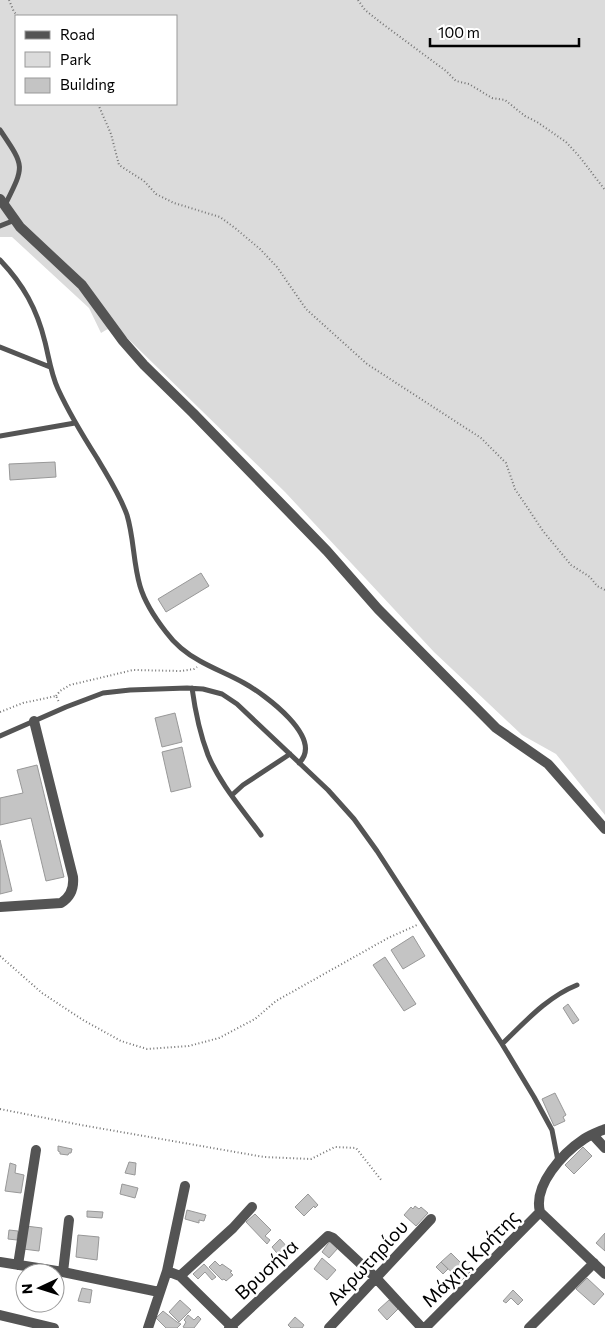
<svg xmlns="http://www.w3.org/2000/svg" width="605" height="1328" viewBox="0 0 605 1328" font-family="Commissioner,sans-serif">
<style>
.green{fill:#dbdbdb;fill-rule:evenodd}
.building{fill:#c4c4c4;stroke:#989898}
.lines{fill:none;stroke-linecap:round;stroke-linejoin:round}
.path{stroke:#767676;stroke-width:2;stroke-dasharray:1 2.5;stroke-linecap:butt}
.lane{stroke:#545454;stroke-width:5}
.street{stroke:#545454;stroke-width:10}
.labels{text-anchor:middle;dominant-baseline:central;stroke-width:5;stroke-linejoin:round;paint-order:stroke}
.street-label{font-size:19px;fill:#000;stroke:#fff}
</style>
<rect width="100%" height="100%" fill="#fff"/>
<!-- green -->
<path class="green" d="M0,0H605V815L556,754L522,735L434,652L285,492L115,326L106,330L101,333L89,308L12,237H0ZM16,16H176V104H16Z"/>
<!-- building -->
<path class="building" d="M55,462L56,477L10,480L9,464Z
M201,573L209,586L166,612L158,599Z
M175,713L182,742L162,747L155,718Z
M182,747L191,787L171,792L162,752Z
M37,765L64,877L46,881L31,818L0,825V798L23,793L17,770Z
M0,840L12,891L0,894Z
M413,936L425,956L403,969L391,950Z
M385,957L416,1004L404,1011L373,965Z
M568,1004L579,1020L573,1024L563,1008Z
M555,1093L566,1115L563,1117L565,1121L554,1126L542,1099Z
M58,1146L72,1149L71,1153H69L68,1155L60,1154V1152L58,1151Z
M583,1147L592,1156L574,1174L565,1165Z
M129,1162L136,1163L135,1175L125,1173Z
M10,1163L16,1165L15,1173L24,1175L21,1193L5,1191Z
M122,1184L138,1188L135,1198L120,1194Z
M308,1194L318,1205L315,1208L314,1206L304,1216L295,1207Z
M415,1206L419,1209L421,1207L428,1213L416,1226L404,1215L411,1207L413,1209Z
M187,1210L206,1215L204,1221L199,1220V1223L185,1219Z
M87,1211L103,1212L102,1218L87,1217Z
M255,1214L271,1230L265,1236L270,1240L267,1244L246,1222Z
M26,1226L42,1228L39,1251L23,1249Z
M9,1230L18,1231L17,1240L8,1239Z
M605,1233V1251L596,1243Z
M78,1235L99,1237L97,1260L76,1257Z
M280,1239L289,1249L280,1257L272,1247Z
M330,1241L338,1248L329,1258L322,1252Z
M451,1253L470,1272L461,1281L441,1262Z
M322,1258L336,1270L327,1280L314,1269Z
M215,1261L220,1266L222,1264L232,1271L230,1272L233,1275L226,1281L224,1279L222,1280L209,1267Z
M441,1262L448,1269L443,1274L436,1267Z
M204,1264L216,1277L212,1280L205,1272L198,1279L193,1274Z
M587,1278L604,1294L594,1305L576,1289Z
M82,1288L92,1290L90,1303L78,1301Z
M513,1290L523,1300L518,1305L511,1298L506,1303L503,1301Z
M180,1300L191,1310L179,1322L169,1312Z
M389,1300L398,1309L387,1320L378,1310Z
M163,1311L177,1322L181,1324L177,1328H166L156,1318Z
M188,1315L194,1320L198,1316L201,1319L194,1328H185L183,1327L186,1322L184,1320Z
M295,1317L304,1325L302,1328H291L288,1325Z"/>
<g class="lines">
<!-- path -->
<path class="path" d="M9,0L14,12L18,16
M358,0L365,10L380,22L446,71L456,81L469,84L492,98L505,100L525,116L537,122L566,142L579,156L605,190
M98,104L111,134L119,165L144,181L156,194L174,203L220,217L235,228L260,249L277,267L306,309L367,364L481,438L506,463L515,489L543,531L571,565L590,577L597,586L605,590
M56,696L60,691L70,685L133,670L181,671L194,669L197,667
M0,712L23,703L56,696L59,702
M0,956L42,993L83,1020L121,1041L147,1049L189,1046L219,1038L255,1019L276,1001L388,938L417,925
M0,1109L81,1125L264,1157L311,1159L335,1147L356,1148L382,1181"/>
<!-- lane -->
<path class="lane" d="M0,130C25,167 25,165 5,205
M0,226L15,220
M0,260C23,284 37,309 45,342C49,358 51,374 58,389C69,413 83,436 97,458C108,477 120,495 127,515C134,538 133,562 140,586C145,603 155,618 166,632C174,643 187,654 200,661C214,669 230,675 244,683C264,694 325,738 299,763
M0,347L50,367
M0,436L75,423
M192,688C195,710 200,734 208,755C220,784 243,810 261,835
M0,736L66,707L103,693L130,690L187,688L203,689L222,694L237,704L328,790L354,819L377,851L502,1044L534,1097L552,1130L558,1161
M232,795L243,785L290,754
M502,1044C525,1022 547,997 577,985"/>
<!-- street -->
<path class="street" d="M0,199L20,227L82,285L123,341L144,365L193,413L327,551L378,609L496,728L548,764L605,829
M0,907L61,903C71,897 74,888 73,877L34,721
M593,1135L605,1148
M540,1212C533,1185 563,1153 584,1139C590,1135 598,1132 605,1129
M540,1212L605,1274
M0,1262L63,1272L159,1292
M18,1265L36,1150
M167,1271L185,1186
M63,1272L69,1220
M180,1276L233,1328
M0,1315L54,1328
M148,1328L167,1271L180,1276L233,1228L252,1207
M229,1328L328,1236L333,1238L376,1278L422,1328
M329,1328L431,1219
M425,1328L540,1212
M529,1328L594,1263"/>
</g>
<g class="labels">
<!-- street labels -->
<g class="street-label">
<text transform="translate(470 1258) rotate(-45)">Μάχης Κρήτης</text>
<text transform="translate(367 1262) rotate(-47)">Ακρωτηρίου</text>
<text transform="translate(266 1269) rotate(-43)">Βρυσήνα</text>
</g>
</g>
<!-- legend -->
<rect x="15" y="15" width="162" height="90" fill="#ffffff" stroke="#999999"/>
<rect x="25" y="31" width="25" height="8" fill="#545454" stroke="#999999"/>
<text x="60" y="40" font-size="15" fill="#000000">Road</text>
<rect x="25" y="52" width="25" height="15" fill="#dbdbdb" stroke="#999999"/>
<text x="60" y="65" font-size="15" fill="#000000">Park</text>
<rect x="25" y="78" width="25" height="15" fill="#c4c4c4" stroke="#999999"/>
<text x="60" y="90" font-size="15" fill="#000000">Building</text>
<!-- north arrow -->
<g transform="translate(40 1288) rotate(266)"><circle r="24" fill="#ffffff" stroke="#999999"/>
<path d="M0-4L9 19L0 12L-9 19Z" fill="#000000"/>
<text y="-8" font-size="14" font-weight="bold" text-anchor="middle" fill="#000000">N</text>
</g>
<!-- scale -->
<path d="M430 38v8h149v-8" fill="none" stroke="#000000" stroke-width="2.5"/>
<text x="438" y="38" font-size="15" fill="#000000" stroke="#ffffff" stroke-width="4" paint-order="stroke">100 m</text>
</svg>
